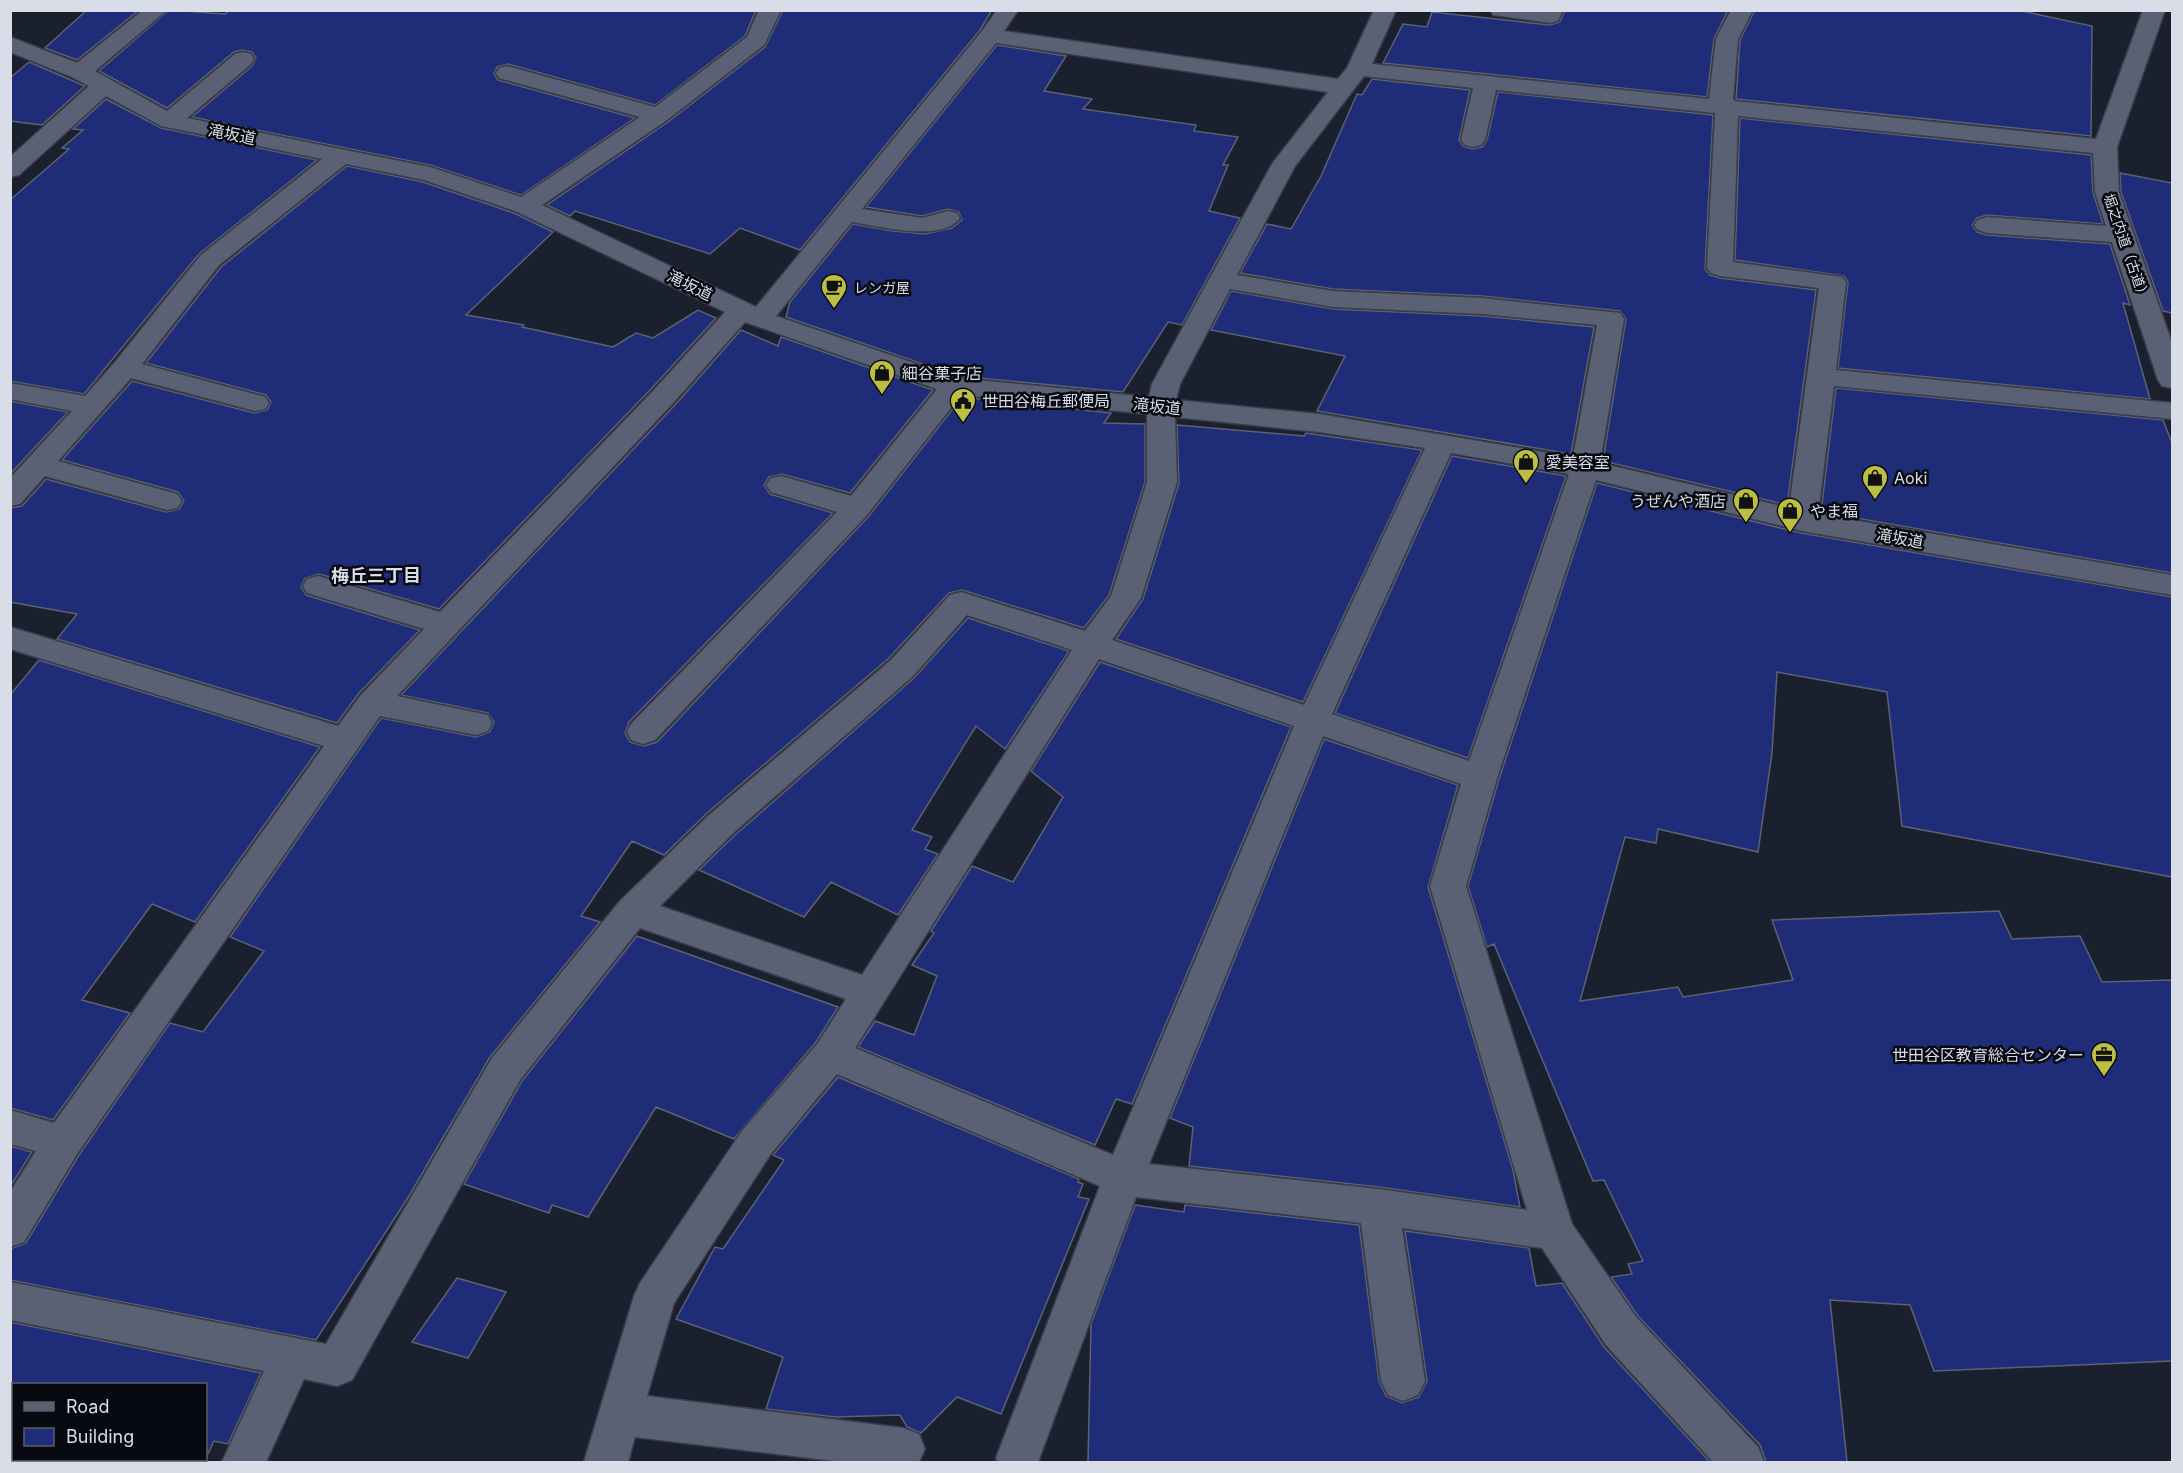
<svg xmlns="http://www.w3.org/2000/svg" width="2183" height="1473" viewBox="0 0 2183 1473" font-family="Inter,'Noto Sans JP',sans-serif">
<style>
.building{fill:#1f2c77;stroke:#5c6275;stroke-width:1.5}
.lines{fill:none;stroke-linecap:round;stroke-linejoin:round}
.minor-casing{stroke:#393c49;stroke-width:3}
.minor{fill:#5b6174;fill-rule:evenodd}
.labels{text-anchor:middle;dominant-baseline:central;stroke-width:5;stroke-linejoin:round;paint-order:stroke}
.far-street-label{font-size:14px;fill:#d9dde8;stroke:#080a11}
.far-poi-label{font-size:14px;fill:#d9dde8;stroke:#080a11;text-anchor:start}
.street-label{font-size:16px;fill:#d9dde8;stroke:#080a11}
.poi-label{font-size:16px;fill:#d9dde8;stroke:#080a11;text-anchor:start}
.neighbourhood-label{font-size:18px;font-weight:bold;fill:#d9dde8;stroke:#080a11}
</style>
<rect width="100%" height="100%" fill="#1b202f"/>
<!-- building -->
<path class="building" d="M87,10H139L77,60L45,48Z
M169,10L225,14L229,10H756L745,36L655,105L508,64L497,67L494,74L498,80L635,118L521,195L430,165L192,117L252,66L256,58L252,52L242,50L234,52L167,108L99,71Z
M783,10H992L980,30L800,250L740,228L710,254L575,211L570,216L547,205L668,122L765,47Z
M1565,10H1728L1714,39L1707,97L1383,63L1403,24L1427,27L1432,12L1550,25L1560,22Z
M1755,10L2022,11L2092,26L2091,136L1736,99L1740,40Z
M997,45L1066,56L1044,91L1092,99L1083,109L1196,125L1194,131L1238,137L1223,165H1228L1209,211L1240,218L1182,325L1168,322L1123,392L958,376L786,317L790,302L853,224L893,231L925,234L952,228L962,220L959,212L948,209L922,216L866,207Z
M29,62L85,86L42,125L10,121V78Z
M1372,79L1470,90L1459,140L1463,146L1472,149L1482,147L1487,140L1498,92L1713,115L1705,269L1710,275L1720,278L1816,290L1787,505L1603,461L1626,319L1620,311L1482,296L1333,289L1240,273L1267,224L1291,229L1321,176L1357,94L1362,95Z
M106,99L161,128L317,160L199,254L84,394L10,381V200L69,149L62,148L83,130L73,129Z
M1740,118L2091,155L2093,192L2103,224L1987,215L1977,218L1972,225L1977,232L1987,235L2110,244L2130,305L2123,303L2150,399L1838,368L1848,282L1844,276L1735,260Z
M347,166L423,182L514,213L553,232L466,315L524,325L522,327L613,347L636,333L653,338L698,310L716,318L651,389L439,609L319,574L305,578L301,587L306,595L420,630L359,693L337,723L57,639L77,614L10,602V508L22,506L46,479L166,512L179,509L184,501L178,492L62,460L132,381L254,413L267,410L271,402L266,395L146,363L221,267Z
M2120,173L2172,183V313L2163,311L2121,192Z
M1231,291L1333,309L1482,316L1594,327L1571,454L1317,411L1345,356L1211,330Z
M741,330L778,346L781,337L933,390L850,493L782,474L769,477L764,485L770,494L833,513L629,722L625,733L630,742L644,746L657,742L869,516L962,397L1111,413L1104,423L1145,424V482L1109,595L1084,628L962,590L949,593L889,658L706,814L664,855L632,841L581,916L600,922L490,1057L409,1196L316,1340L10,1280V1249L26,1243L79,1155L170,1023L203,1032L264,951L230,937L381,718L476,737L490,732L494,722L488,713L401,695L675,405Z
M1836,388L2163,420L2172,443V573L1821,512Z
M10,401L68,412L10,474Z
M1177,425L1304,436L1306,433L1422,450L1303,702L1116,639L1143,599L1179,483Z
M1452,456L1566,476L1468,758L1335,713Z
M1597,483L1801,533L2172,597V877L1902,826L1887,692L1777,672L1772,753L1758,852L1658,829L1656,843L1625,837L1580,1001L1678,987L1683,997L1793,980L1772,920L1999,911L2012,939L2080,936L2102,982L2172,980V1361L1934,1371L1910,1305L1830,1300L1847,1462H1766L1760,1445L1638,1316L1611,1277L1632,1274L1628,1264L1643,1261L1604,1180L1593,1181L1494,944L1487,947L1468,886L1499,779Z
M968,618L1069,651L1005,749L976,726L912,830L932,837L925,849L938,854L898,915L831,882L804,917L699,870L734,836L914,678Z
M39,660L320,747L195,922L152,904L82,1000L130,1013L53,1120L10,1108V695Z
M1100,662L1291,727L1132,1104L1116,1099L1095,1145L858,1047L875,1021L914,1035L937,976L912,965L934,933L931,931L972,866L1013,882L1063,797L1031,771Z
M1324,739L1458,785L1428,887L1513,1170L1520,1207L1379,1187L1189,1166L1193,1127L1170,1118Z
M637,936L838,1007L816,1042L734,1139L656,1107L588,1217L552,1205L549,1213L464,1184L522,1081Z
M838,1077L1079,1179L1078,1182L1083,1184L1078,1197L1089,1199L1001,1414L957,1397L921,1433L907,1427L900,1415L836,1417L766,1409L783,1357L676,1319L715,1247L723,1249L784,1160L773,1155Z
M10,1146L32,1152L10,1187Z
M1135,1205L1184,1212L1185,1205L1359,1225L1379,1381L1386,1396L1402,1403L1419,1397L1427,1381L1405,1231L1529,1248L1536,1286L1562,1283L1604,1347L1710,1462H1088L1091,1324Z
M457,1278L506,1292L468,1358L412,1342Z
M10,1322L261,1373L228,1444L214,1441L206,1458V1384H14V1442H10Z
M36,1460H205L203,1462H34Z"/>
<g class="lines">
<defs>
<path id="minor" d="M143,10H167L95,71L167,111L235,54L243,52L251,54L254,59L251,64L187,118L430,167L521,197L640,117L499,78L496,73L499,68L507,66L655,107L747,37L759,10H781L764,45L667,120L542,205L756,307L982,31L997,10H1018L1004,31L1338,79L1347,68L1374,10H1396L1372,64L1709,99L1716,39L1731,10H1753L1738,39L1733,99L1735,101L2096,139L2143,10H2165L2117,147L2119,192L2172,343V388L2162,386L2158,380L2112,242L1987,233L1978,230L1974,225L1978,220L1987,217L2106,226L2095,192L2093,153L1738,116L1733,262L1842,277L1846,282L1836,370L2172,403V419L1834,386L1818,514L2172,575V595L1802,531L1596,480L1497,778L1466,886L1572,1224L1636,1317L1758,1447L1764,1462H1713L1606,1345L1542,1248L1402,1228L1425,1381L1418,1395L1403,1401L1388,1395L1381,1381L1361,1223L1136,1197L1038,1462H998L996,1458L1100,1186L837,1074L770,1155L674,1303L647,1396L903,1428L919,1434L925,1449L919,1462H842L635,1437L628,1462H584L634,1296L640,1283L742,1131L818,1043L846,999L640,928L520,1080L352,1380L337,1386L304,1379L266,1462H222L264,1371L10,1320V1282L326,1344L492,1058L620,901L708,816L891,660L950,595L961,592L1085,631L1111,596L1147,482V414L961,395L867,515L655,740L643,744L631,740L627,732L631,724L837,512L771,492L766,485L771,478L781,476L851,496L937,389L745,322L673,403L397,696L488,715L492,723L488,731L476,735L380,716L77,1154L24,1242L10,1247V1192L36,1151L10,1144V1110L54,1123L324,746L10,649V627L338,726L361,695L424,629L307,593L303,586L307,579L318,576L440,612L653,391L725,312L515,211L424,180L346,164L219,265L142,364L265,397L269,403L265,409L255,411L131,378L58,461L177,494L182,501L177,508L167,510L45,476L20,504L10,506V478L72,411L10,399V383L85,396L115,362L201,255L322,159L161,126L106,96L19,175L10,177V157L89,86L72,77L10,52V37L77,63ZM996,43L1328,92L1272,164L1152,384L1149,397L958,378L776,316L852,222C878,226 943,243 960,218L957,213L948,211L922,218L862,209ZM1364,76L1473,88L1461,140L1465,145L1473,147L1481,145L1485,140L1496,90L1715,113L1707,268L1711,273L1720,276L1819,288L1789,508L1600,463L1624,319L1620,313L1482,298L1333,291L1237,275L1295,166ZM1230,289L1333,307L1482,314L1597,325L1573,457L1319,414L1176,400L1180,384ZM1175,417L1319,432L1425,448L1304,705L1112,640L1141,598L1177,482ZM1451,453L1569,474L1469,761L1332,714ZM967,615L1072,650L862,975L660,906L732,834L913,676ZM1099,659L1294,726L1113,1155L855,1048ZM1323,736L1461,784L1430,886L1527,1210L1379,1189L1149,1164Z
M1491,10H1563L1558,21L1550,23L1501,16L1493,15Z"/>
</defs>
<!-- minor casing -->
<use href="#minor" class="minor-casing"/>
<!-- minor -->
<use href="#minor" class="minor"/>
</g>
<!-- icons -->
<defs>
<symbol id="cafe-pin" viewBox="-11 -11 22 30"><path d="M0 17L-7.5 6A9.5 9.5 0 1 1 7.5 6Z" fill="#bdbf43" stroke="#080a11"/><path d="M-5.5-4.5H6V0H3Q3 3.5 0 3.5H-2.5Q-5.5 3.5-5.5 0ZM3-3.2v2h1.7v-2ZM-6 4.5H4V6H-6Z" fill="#111"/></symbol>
<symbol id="shop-pin" viewBox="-11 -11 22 30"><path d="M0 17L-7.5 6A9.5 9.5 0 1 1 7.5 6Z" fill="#bdbf43" stroke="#080a11"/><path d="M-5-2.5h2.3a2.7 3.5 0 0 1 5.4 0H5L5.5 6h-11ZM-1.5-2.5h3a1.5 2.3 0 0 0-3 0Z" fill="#111"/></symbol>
<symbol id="civic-pin" viewBox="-11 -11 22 30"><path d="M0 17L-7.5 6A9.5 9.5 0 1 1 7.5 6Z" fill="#bdbf43" stroke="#080a11"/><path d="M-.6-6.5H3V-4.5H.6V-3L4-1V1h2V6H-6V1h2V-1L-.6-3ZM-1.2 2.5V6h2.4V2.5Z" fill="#111"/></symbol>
<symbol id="office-pin" viewBox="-11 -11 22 30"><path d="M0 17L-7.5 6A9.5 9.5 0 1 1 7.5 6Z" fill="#bdbf43" stroke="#080a11"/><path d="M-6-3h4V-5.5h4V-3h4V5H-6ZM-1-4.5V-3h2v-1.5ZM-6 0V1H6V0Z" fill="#111"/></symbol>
</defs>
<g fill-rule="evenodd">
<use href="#cafe-pin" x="819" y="272" width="30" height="40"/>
<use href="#shop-pin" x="867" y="358" width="30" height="40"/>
<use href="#civic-pin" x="948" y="386" width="30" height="40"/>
<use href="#shop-pin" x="1511" y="447" width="30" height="40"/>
<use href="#shop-pin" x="1860" y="463" width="30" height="40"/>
<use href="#shop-pin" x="1731" y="486" width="30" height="40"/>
<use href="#shop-pin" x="1775" y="496" width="30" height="40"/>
<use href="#office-pin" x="2089" y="1040" width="30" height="40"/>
</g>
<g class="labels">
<!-- far-street labels -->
<g class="far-street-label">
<text transform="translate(2127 247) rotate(71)">堀之内道（古道）</text>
</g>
<!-- far-poi labels -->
<g class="far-poi-label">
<text x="854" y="287">レンガ屋</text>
</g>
<!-- street labels -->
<g class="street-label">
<text transform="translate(232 134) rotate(11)">滝坂道</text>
<text transform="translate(690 285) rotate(26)">滝坂道</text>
<text transform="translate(1157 406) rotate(6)">滝坂道</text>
<text transform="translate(1900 538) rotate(10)">滝坂道</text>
</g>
<!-- poi labels -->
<g class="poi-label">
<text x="902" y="373">細谷菓子店</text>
<text x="982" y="401">世田谷梅丘郵便局</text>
<text x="1546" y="462">愛美容室</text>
<text x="1894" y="478">Aoki</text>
<text x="1726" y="501" text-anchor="end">うぜんや酒店</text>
<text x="1810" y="511">やま福</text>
<text x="2084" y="1055" text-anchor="end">世田谷区教育総合センター</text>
</g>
<!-- neighbourhood labels -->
<g class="neighbourhood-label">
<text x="376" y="575">梅丘三丁目</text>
</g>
</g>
<!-- border -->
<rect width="2183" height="1473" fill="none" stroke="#d9dde8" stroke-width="24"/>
<!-- legend -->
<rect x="12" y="1383" width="195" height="78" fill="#080a11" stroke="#5c5e67" stroke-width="1.5"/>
<rect x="24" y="1402" width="30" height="9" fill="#5b6174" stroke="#5c5e67" stroke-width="1.5"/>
<text x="66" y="1413" font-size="18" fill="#d9dde8">Road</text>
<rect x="24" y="1428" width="30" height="18" fill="#1f2c77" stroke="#5c5e67" stroke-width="1.5"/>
<text x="66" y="1443" font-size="18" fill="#d9dde8">Building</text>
</svg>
